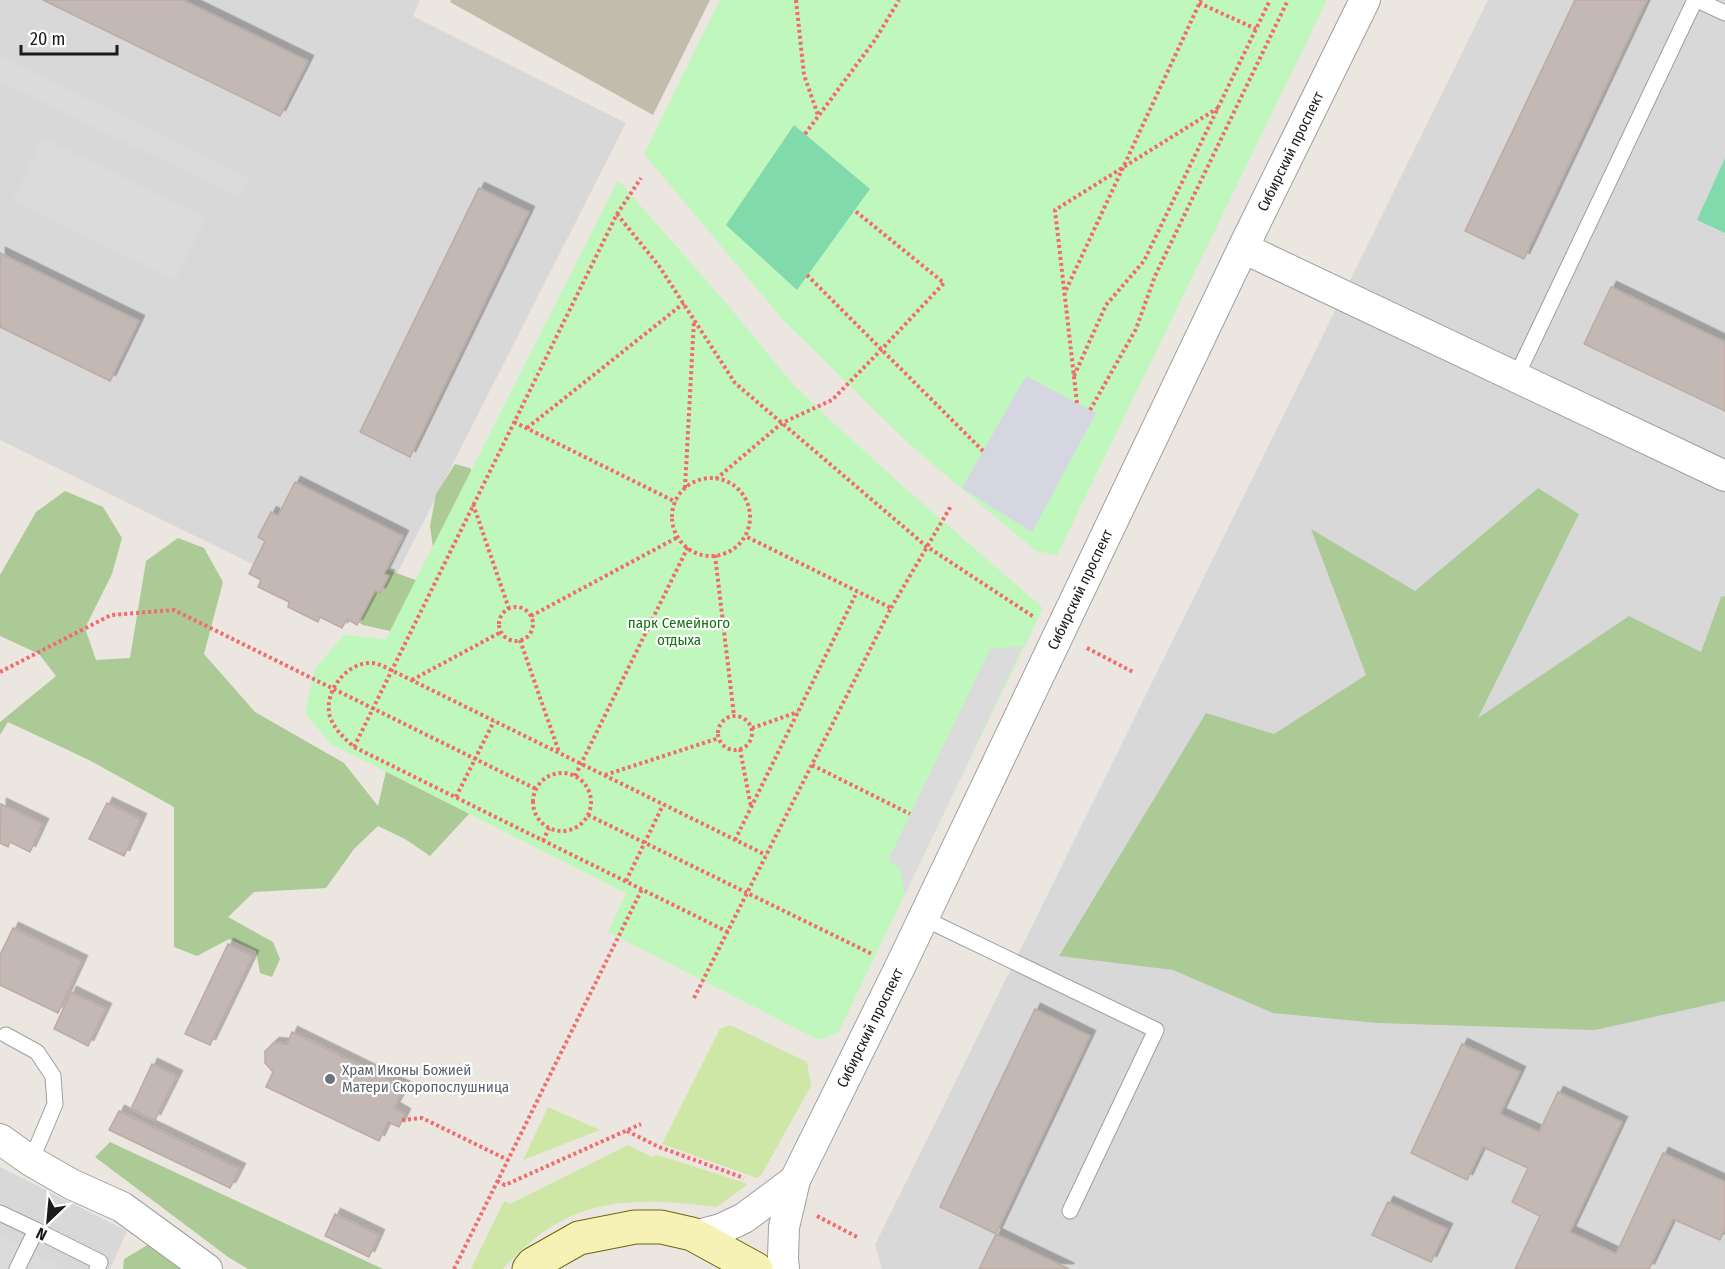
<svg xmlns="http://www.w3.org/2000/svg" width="1725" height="1269" viewBox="0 0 1725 1269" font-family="'Fira Sans Condensed',sans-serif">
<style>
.residential{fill:#d9d8d8}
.construction{fill:#c0bdac}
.grass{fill:#cee6a6}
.forest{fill:#acca96}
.park{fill:#c0f7bd}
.pitch{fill:#80daab}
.parking{fill:#dbdbdb}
.plaza{fill:#d5d6e2}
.building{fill:#c3b8b4;stroke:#bdaba3;stroke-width:1.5;filter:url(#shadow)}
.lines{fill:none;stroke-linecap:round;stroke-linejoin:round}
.service-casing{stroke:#9f9f9f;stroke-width:17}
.minor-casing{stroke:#9f9f9f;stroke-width:32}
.secondary-casing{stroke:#6b6808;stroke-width:35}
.path{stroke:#f4696d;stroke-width:4;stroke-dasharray:3 3;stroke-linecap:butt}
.service{stroke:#fff;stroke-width:15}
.minor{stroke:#fff;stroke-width:30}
.secondary{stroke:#f6f1b4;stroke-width:33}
.worship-dot{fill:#6b7280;stroke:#fff;stroke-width:2}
.labels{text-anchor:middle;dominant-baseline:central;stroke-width:4.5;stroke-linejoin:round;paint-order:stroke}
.street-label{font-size:15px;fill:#1b1b1b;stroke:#fff}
.park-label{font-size:15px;fill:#14730e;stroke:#fff}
.worship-label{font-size:15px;fill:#5b616d;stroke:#fff;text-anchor:start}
</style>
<defs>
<filter id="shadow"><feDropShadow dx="5.5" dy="-5.5" stdDeviation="0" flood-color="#0004"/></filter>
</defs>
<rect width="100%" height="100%" fill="#ece6e0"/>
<!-- residential -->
<path class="residential" d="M0,0H420L413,16L626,123L372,623L0,440Z
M1488,0H1725V1269H882L875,1245Z
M0,1167L127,1231L110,1269H0Z"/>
<!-- construction -->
<path class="construction" d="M451,0H710L653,115L450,2Z"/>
<!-- grass -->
<path class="grass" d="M730,1025L807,1062L811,1086L762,1174L757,1178L662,1144L720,1029Z
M548,1107L600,1130L523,1160Z
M628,1145L652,1157L658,1155L748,1184L717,1207C627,1196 567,1196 503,1269H471L504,1201L510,1204Z"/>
<!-- forest -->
<path class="forest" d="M455,464L470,468L479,481L480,802L430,856L405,839L378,826L354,849L326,888L254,892L228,917L273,942L280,959L272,977L260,973L256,951L229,939L197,956L174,947V807L89,760L8,722L0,735V722L56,676L39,654L0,636V575L36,512L65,491L103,507L122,538L112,574L85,628L96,660L130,658L146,561L178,538L204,548L223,582L204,654L255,712L344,763L378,806L417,637L363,625L330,607L359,559L418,581L434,555L430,526L436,494Z
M1538,488L1579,514L1478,718L1629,616L1701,652L1721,597L1725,596V1001L1595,1030L1377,1023L1273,1013L1173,970L1059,956L1206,713L1274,734L1366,675L1311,529L1415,591Z
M110,1142L383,1269H248L228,1257L95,1157Z
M151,1243L184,1269H123L124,1259Z"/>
<!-- park -->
<path class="park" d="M720,0H1327L1057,555L1036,551L909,444L784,321L644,154Z
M618,180L726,303L792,383L831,421L906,489L1043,608L838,1033L819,1040L608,932L626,893L331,744L305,713L315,669L344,635L386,639Z"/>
<!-- pitch -->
<path class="pitch" d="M794,125L870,189L797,290L726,225Z
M1725,158V233L1697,220Z"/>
<!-- parking -->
<path class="parking" d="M0,56L249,178L239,198L0,81Z
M43,138L206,218L175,280L13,200Z
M1023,646L905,895L900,869L888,860L990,649Z
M0,1236L65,1269H0Z"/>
<!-- plaza -->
<path class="plaza" d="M1026,376L1096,413L1032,532L962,488Z"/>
<!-- building -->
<path class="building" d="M43,0H183L308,61L280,116Z
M1575,0H1647L1524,259L1465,231Z
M479,188L529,212L410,457L360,432Z
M0,253L139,321L110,381L0,327Z
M1611,287L1725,342V411L1584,344Z
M295,482L403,536L384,574L389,576L380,593L375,591L357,625L347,619L342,628L320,617L318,622L288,607L289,602L258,587L261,580L249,574L265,541L258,537L271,512L278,516Z
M107,803L141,819L124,856L89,839Z
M1,804L43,824L30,852L10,842L8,847L0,843Z
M13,928L82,961L58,1013L0,985V955Z
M228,944L253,956L210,1045L185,1034Z
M71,992L106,1009L88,1046L54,1029Z
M1035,1009L1090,1036L996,1234L940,1207Z
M292,1032L405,1087L394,1108L405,1114L399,1127L388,1122L379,1141L266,1087L273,1072L265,1063V1051L274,1043L287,1044Z
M1462,1044L1520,1072L1500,1114L1539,1132L1558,1092L1622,1122L1570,1232L1616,1254L1663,1153L1725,1182V1229L1720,1240L1673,1219L1649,1269H1515L1540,1216L1512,1202L1528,1168L1483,1147L1467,1180L1411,1153Z
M152,1064L177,1076L155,1120L131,1109Z
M119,1111L240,1169L230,1188L109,1130Z
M1388,1202L1447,1229L1431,1262L1372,1235Z
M335,1214L379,1235L369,1257L325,1236Z
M996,1234L1069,1269H979Z"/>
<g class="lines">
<defs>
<path id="service" d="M1697,0L1725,13
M1516,377L1695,0
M923,918L1156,1030L1070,1211
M6,1035L37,1052L53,1076L55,1104L31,1161
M0,1213L36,1230L17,1269
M36,1230L100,1262L97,1269"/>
<g id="minor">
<path d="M1243,248L1725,476"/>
<path d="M0,1139L31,1161L71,1184L122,1207L207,1269"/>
<path d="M694,1236L721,1229L744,1218L795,1180"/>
<path id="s1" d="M784,1269L783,1259L784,1227L795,1180L900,967L1243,248L1365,0"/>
</g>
<path id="secondary" d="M529,1269L533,1264L579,1238L635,1227H661L692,1234L756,1269"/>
</defs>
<!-- service casing -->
<use href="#service" class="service-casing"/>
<!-- minor casing -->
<use href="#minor" class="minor-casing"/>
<!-- secondary casing -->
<use href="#secondary" class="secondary-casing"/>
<!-- path -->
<path class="path" d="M796,0L804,75L818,115
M1199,3L1256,29
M805,134L875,40L899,0
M617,214L659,266L735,383L926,546L1034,617
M807,275L983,451
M1066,290L1201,0
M1074,376L1106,305L1144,261L1270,0
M1077,403L1055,210L1218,108
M1090,410L1136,329L1155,276L1288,0
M514,422L676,502
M527,428L684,303
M672 517a39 39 0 1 1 78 0a39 39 0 1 1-78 0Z
M716,479L782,423L832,400L882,349L944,283L854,210
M685,488L694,320
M473,504L509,609
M715,555L734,716
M499 624a17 17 0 1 1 34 0a17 17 0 1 1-34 0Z
M891,608L951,506
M531,616L678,537
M520,640L559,752
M1087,648L1133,672
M0,672L111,615L174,610L536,789
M412,680L501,632
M718 733a17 17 0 1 1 34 0a17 17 0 1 1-34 0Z
M752,728L798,712
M354,747L617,214L641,178
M740,749L751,807
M812,765L910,814
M533 802a29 29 0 1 1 58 0a29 29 0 1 1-58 0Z
M605,775L719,738
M575,776L688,547
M456,797L494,721
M588,815L872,954
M735,840L857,592
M543,841L549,828
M626,881L663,805
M728,932L354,747C344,738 335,730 330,717C323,693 345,664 369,663C376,662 385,667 391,670L766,855
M694,998L891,608L745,536
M402,1120L422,1118L508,1160
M627,1131L659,1147L744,1178
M497,1181L505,1185L641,1124
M817,1216L859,1238
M454,1269L642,889"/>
<!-- service -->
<use href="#service" class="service"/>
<!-- minor -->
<use href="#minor" class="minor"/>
<!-- secondary -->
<use href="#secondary" class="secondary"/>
</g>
<!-- markers -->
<circle class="worship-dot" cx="330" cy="1079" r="6"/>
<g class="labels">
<!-- street labels -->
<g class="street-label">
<text stroke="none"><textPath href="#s1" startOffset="1232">Сибирский проспект</textPath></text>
<text stroke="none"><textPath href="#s1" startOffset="746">Сибирский проспект</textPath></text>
<text stroke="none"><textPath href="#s1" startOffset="260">Сибирский проспект</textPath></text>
</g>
<!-- park labels -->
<g class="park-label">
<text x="679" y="623">парк Семейного<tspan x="679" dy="17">отдыха</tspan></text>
</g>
<!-- worship labels -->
<g class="worship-label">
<text x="342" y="1070">Храм Иконы Божией<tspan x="342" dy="17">Матери Скоропослушница</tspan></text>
</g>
</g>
<!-- north arrow -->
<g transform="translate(48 1221) rotate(206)" stroke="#ffffff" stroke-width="4.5" paint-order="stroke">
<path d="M0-4.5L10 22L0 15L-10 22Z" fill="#1b1b1b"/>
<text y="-9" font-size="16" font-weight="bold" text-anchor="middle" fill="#1b1b1b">N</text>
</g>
<!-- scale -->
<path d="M21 45v9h96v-9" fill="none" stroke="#1b1b1b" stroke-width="3"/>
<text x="30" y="45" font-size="18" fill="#1b1b1b" stroke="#ffffff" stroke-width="4.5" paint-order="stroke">20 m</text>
</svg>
